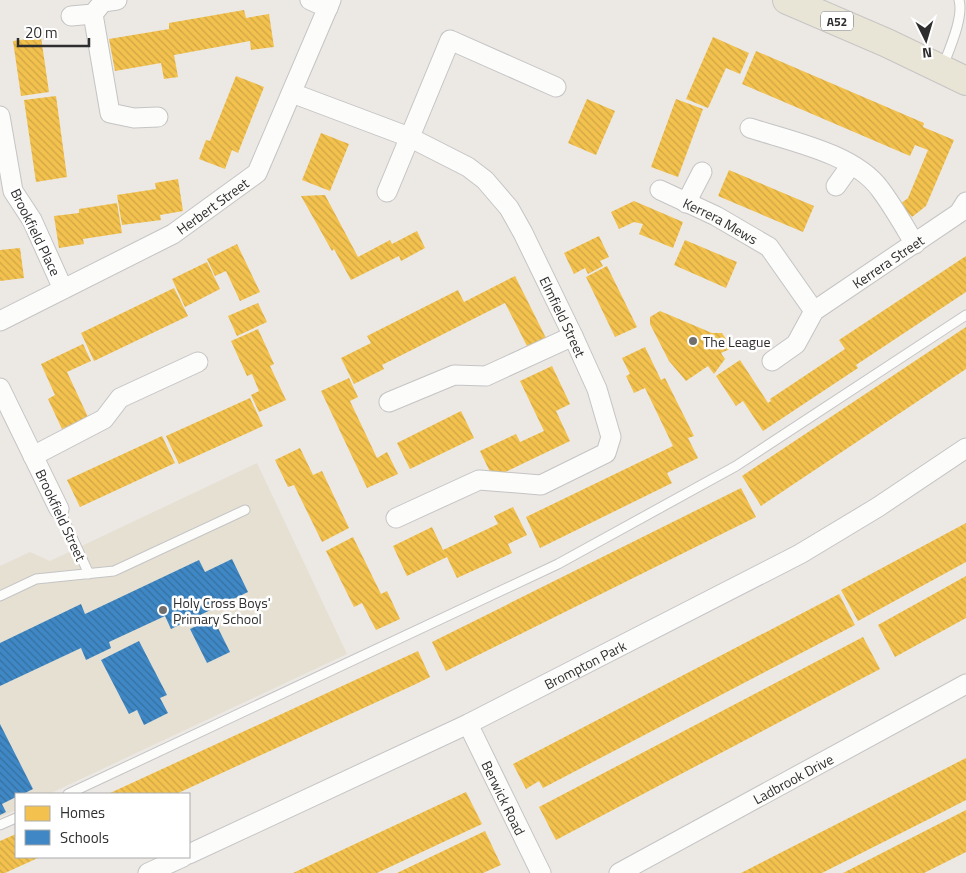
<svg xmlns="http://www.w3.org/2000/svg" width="966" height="873" viewBox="0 0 966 873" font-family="'Titillium Web',sans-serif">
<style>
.education{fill:#e6e0d3}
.homes{fill:url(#homes-back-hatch)}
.schools{fill:url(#schools-back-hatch)}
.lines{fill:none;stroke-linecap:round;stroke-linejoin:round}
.service-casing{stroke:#c5c4c5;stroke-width:11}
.minor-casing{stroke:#c5c4c5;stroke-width:21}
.primary-casing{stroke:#c6c5c4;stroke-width:30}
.service{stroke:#fcfcfb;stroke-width:9}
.minor{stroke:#fcfcfb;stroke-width:19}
.primary{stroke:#e8e4d6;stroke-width:28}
.poi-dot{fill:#706f6e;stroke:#fff;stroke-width:2}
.labels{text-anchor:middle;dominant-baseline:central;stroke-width:5;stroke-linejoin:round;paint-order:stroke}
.shield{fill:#fff;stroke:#6d6d6d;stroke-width:1}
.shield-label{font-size:12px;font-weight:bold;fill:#2e2e2e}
.street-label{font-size:14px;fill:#2e2e2e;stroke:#fff}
.poi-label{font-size:14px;fill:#2e2e2e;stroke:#fff;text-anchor:start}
</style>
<defs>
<pattern id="homes-back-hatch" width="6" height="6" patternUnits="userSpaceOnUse" patternTransform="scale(1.25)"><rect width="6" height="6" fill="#f2c14e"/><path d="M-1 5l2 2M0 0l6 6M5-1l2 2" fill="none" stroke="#d0a644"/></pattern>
<pattern id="schools-back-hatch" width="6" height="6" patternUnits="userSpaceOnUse" patternTransform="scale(1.25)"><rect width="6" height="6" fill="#3f88c5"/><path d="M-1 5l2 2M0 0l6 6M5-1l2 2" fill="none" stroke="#3570a0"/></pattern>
</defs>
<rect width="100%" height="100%" fill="#ece8e4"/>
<!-- education -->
<path class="education" d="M257,463L347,654L49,794H16V810L0,817V566L30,552L50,561Z"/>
<!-- homes -->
<path class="homes" d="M244,10L246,18L269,14L274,47L251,50L250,41L174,55L178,77L164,79L161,63L115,71L109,39L169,29V23Z
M41,37L49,92L21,96L13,41Z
M713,37L749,53L740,74L726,68L708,108L686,99Z
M756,51L924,123L923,127L954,140L926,206L912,217L900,204L908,198L928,150L915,145L910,156L742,84Z
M236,76L264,87L238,153L232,150L225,169L199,159L206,140L210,141Z
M56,96L67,177L36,182L24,100Z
M587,99L615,111L596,155L568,143Z
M676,99L703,109L678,177L651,167Z
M321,133L349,144L330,191L302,180Z
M729,170L814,206L803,232L718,196Z
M178,179L183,211L160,215L161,220L122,225L117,195L156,189L155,183Z
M325,195L358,257L390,240L392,244L417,231L425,248L401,261L399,256L351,280L334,249L332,251L301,196Z
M634,201L683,222L673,248L639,234L643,224L634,222L619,229L611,212Z
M117,203L122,233L83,239L84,244L59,248L54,216L79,213V209Z
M599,236L609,257L600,261L603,266L588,274L585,268L574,274L564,253Z
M685,240L737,262L726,288L674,265Z
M237,244L260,292L240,301L226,271L215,276L207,259Z
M20,248L24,278L0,281V250Z
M966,256V292L856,365L858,368L763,431L743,401L736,406L716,376L740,360L768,403L771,401L770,399L845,349L839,340Z
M207,262L220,289L185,307L172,279Z
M607,266L637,327L615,337L586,277Z
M515,276L546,338L527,346L505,303L382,365L384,369L354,384L341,358L371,343L367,336L458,290L464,302Z
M174,288L188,316L94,361L81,333Z
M258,303L267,322L237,336L228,316Z
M660,311L712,333H722L732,348L721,353L725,359L714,374L708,366L686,381L669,361L650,324V317Z
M966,327V369L761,506L742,476Z
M258,329L274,364L270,366L286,400L259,412L251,395L259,391L252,374L247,376L231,341Z
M83,344L91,361L67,372L88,417L62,429L48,399L55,395L41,364Z
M645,347L661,380L665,378L694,436L688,438L698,458L667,473L672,483L540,548L526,517L673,446L645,388L634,393L626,376L630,374L622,358Z
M552,366L570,404L556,411L570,441L493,478L480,451L516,434L520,442L544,431L520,381Z
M349,378L358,397L350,401L377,458L387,452L398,474L367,488L321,391Z
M250,398L263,426L179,464L166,436Z
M461,411L474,438L410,469L397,443Z
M162,436L175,463L80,507L67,480Z
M300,448L313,475L322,471L349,528L322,542L294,485L288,487L275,460Z
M741,488L756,517L446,671L432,642Z
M513,507L527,535L508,544L512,553L457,578L447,557L407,576L393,546L432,527L443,550L498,524L494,516Z
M966,523V562L858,621L841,590Z
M353,537L381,594L387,591L400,619L376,630L362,603L354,607L326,551Z
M966,576V618L895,657L878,625Z
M839,594L855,625L543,788L539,781L526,789L513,764Z
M863,637L880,669L556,840L539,807Z
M418,651L430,677L416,684L176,794H108Z
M966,758V800L933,817L822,873H741Z
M466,792L482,824L439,844L377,873H293Z
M966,810V852L924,873H843Z
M485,831L501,865L483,873H397Z
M16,834V857H40L5,873H0V841Z"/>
<!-- schools -->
<path class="schools" d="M232,559L248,592L171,629L165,616L109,642L111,648L86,660L81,648L0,686V643L81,604L85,614L199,560L205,572Z
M213,618L230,652L207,663L190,629Z
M139,641L167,695L160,698L168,713L144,725L137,710L129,714L101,660Z
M0,724L33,789L23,794H16V797L2,804L6,812L0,815Z"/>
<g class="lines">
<defs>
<path id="service" d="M943,66C949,50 964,17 959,0
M59,509L89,574
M0,596L36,579L114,571L245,510
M68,794L558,564L736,466L966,315
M0,825L16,818"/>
<g id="minor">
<path d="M310,0L328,8"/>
<path d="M93,14L110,113L134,118L158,117"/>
<path d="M71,16L93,14L103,2L117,0"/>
<path id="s1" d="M292,93L409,137L468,167L485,180L509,208L523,233L573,336L597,389L611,437L606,453L541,485L479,480L396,518"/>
<path d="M0,116L13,191L32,220L63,289"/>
<path d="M750,128C790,141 855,154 880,189C893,206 904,226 915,244"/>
<path d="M836,186L851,165"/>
<path id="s2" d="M660,190L716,216L769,247L814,311"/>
<path d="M387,192L450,40L556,87"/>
<path d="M686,203L702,172"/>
<path id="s3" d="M0,321L173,234L257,173L331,0"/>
<path id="s4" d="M772,361L796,344L814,311L959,213L966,202"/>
<path d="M0,388L59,509"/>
<path d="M389,402L454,375L486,376L573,336"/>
<path d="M33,456L104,419L120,398L198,362"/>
<path id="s5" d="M468,724L541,873"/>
<path id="s6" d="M189,854L468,724L800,554L878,507L966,448"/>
<path d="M148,873L183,857"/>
<path id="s7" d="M619,873L966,684"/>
</g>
<path id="primary" d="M787,0L887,43L966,81"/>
</defs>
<!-- service casing -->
<use href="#service" class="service-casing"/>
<!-- minor casing -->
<use href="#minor" class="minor-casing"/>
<!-- primary casing -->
<use href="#primary" class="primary-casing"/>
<!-- service -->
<use href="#service" class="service"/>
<!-- minor -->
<use href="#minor" class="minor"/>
<!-- primary -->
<use href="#primary" class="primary"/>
</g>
<!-- markers -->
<g class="poi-dot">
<circle cx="693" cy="341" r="5"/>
<circle cx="163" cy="610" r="5"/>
</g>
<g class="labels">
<!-- shield labels -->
<rect class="shield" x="821" y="11.5" width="32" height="19" rx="4"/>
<g class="shield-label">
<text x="837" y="21">A52</text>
</g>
<!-- street labels -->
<g class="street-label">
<text stroke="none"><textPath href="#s3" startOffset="242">Herbert Street</textPath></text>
<text stroke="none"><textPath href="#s2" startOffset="68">Kerrera Mews</textPath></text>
<text transform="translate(36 232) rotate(64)">Brookfield Place</text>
<text stroke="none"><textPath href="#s4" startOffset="156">Kerrera Street</textPath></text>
<text stroke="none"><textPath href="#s1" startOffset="371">Elmfield Street</textPath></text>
<text transform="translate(61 515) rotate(65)">Brookfield Street</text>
<text stroke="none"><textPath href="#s6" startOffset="439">Brompton Park</textPath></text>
<text stroke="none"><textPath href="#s7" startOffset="198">Ladbrook Drive</textPath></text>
<text stroke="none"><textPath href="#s5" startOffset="82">Berwick Road</textPath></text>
</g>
<!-- poi labels -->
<g class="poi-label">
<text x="703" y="341">The League</text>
<text x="173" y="602">Holy Cross Boys'<tspan x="173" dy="16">Primary School</tspan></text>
</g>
</g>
<!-- legend -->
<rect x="15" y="793" width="175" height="65" fill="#ffffff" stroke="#ababab"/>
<rect x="25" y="806" width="25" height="15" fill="#f2c14e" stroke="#ababab"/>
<text x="60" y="818" font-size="15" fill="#2e2e2e">Homes</text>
<rect x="25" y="830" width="25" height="15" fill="#3f88c5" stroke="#ababab"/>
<text x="60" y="843" font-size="15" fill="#2e2e2e">Schools</text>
<!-- north arrow -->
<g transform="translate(926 40) rotate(175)" stroke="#ffffff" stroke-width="4" paint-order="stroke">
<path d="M0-4L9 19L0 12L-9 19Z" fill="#2e2e2e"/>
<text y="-8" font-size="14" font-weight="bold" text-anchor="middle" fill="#2e2e2e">N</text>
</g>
<!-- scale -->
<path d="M18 38v8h71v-8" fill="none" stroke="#2e2e2e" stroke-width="2.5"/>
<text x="25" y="38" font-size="15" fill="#2e2e2e" stroke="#ffffff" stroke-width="4" paint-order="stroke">20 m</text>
</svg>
